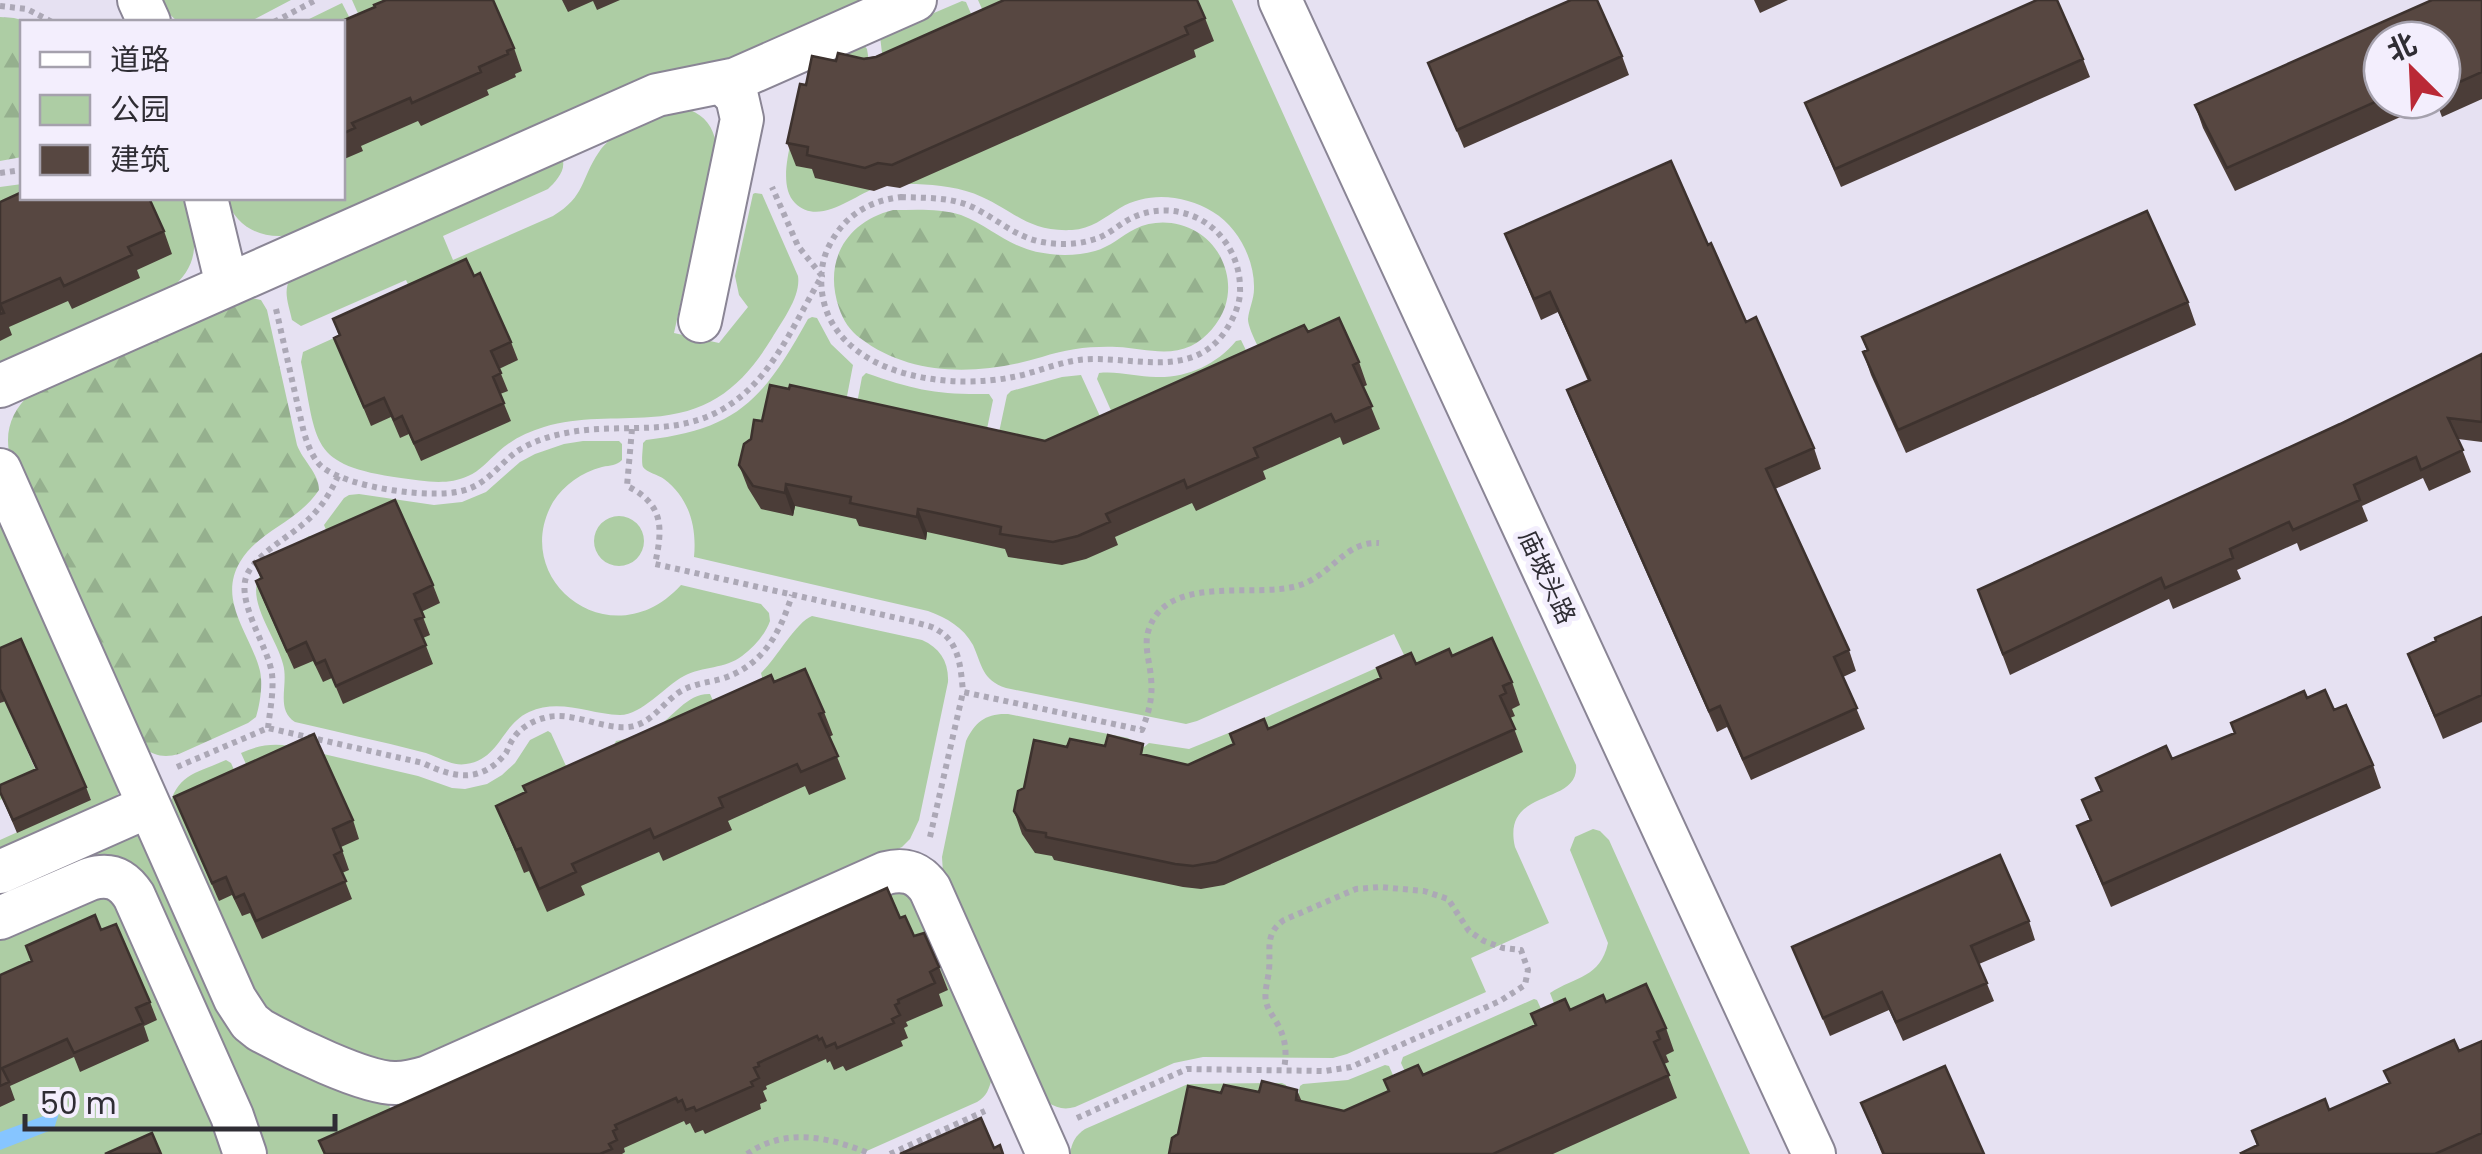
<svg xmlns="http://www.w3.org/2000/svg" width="2482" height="1154" viewBox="0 0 2482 1154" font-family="Poppins,'Noto Sans SC',sans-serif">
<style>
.green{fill:#adcda4}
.forest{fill:url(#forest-firs)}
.water{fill:#86c5ff}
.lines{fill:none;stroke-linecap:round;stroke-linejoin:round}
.minor-casing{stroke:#8a8595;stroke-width:46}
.path{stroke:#aca8b6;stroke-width:6;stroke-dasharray:5 5;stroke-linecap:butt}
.minor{stroke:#fff;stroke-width:42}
.wall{fill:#4b3d38;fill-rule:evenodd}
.shaded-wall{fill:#3d322e}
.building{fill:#574741;stroke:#3d322e;stroke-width:2.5}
.labels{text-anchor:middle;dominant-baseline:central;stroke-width:10;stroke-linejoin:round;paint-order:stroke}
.street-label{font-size:25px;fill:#2f2d34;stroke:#f3eefd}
</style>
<defs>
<pattern id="forest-firs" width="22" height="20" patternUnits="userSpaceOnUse" patternTransform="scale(2.5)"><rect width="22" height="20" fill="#adcda4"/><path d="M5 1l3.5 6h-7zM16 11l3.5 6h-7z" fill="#95b08e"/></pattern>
</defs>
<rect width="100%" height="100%" fill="#e6e1f2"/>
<!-- green -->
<path class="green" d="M159,0H291L249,22H178L165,10Z
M352,0H869L742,57L292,235C262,240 236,228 226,198H342V22H303L342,3L361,40L368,36Z
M978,0H1232L1576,765C1580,807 1501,786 1515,847L1549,923L1471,958L1486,992L1347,1054L1333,1058L1203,1057L1174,1063L1075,1107C1064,1110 1057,1108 1047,1102L943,873L942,857L966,741C975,722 986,713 1008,714L1128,738L1131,740L1132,745L1144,747L1149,743L1189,749L1236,730L1240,732L1253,726L1255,722L1383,665L1386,667L1399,661L1404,655L1394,634L1197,721L1186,724L1006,688C982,680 982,665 973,645C963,627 947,618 928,611L694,557C697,526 689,498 664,479C659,475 646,472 643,467C641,462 643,449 643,443L646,440C739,429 764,398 808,319L812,317L817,318L831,344L853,365L843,417L854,419L862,377L866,373C915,390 937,395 989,394L993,400L983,448L995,451L1007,395L1011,391L1062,377L1081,375L1110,438L1121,433L1097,379L1099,373C1119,371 1137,377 1156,377C1187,378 1216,365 1236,341L1241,340L1257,373L1269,367C1263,356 1248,330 1248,319C1249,309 1254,299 1254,289C1255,260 1238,227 1213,212C1185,195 1149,191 1120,208C1104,218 1091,229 1072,230C1029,232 1017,213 982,197C961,187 938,185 916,184C903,184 890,183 878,187C854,195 819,227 795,203C775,183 794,133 800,109C802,100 803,88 807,79C816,60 846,53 864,45L867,49L872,81L885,79L880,36L962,1L966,2L981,37L992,31Z
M690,110C705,116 713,127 716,143L674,333L719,343L748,307L739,295L735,276L753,194L755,193L762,194L798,276C801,296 783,320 772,338C742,387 710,413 651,417C614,420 580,416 544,427C527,432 511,440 498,452C488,461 480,471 468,476C447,486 423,481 401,478C308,465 318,444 301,362L303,352L396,310L431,336L406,280L301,326L292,320C289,305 282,290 291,278L558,159L563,161C565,172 555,182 548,189L443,236L453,260L553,216C586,196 580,180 599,152C610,135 645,115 666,111C673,110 682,110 690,110Z
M22,184V198H187C195,237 204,263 168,291L0,367V187Z
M583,441H619L622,444V460C616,466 611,465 602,467C582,472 564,485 553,502C508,581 612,661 681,585L761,604L769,613L770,621C765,635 754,647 742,656C725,669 703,666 684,676C665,686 642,715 620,715C588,714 560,698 529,712C501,725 500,759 466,764C452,767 435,755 422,752C380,741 337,732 295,722C275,709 289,685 283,664C277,640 251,607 257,583C263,562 292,548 309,536H314L348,582L324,525L344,498L349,495L359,494L434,505L462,502L486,492L520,462L535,454L564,444Z
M0,511L120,784L118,794L112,803L0,855V840L91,799L0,663Z
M594 541a25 25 0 1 1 50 0a25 25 0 1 1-50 0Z
M812,616L922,640C940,648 949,662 948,682L919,820L910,839L902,847L422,1062L380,1066L261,1011L169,809C176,774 197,773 226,760L231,763L257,821L269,815L241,753C256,746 272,743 289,746L418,776L452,788L465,789L487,784L502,775L515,763L530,740L548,731L551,733L576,788L614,745L616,741C630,738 642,736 655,728C674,717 687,693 710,694L723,723L765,689L761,673C776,659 796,622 812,616Z
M5,701L41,782L0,800V703Z
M1593,829L1600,831L1609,840L1750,1154H1070C1072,1142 1075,1136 1085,1129L1188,1084L1282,1083L1286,1085L1295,1109L1300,1086L1303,1084L1348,1080L1385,1065L1389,1066L1403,1098L1415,1093L1401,1063L1403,1057L1534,999L1537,1000L1551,1031L1563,1026L1550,993C1576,976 1600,978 1608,943L1570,850L1575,837Z
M136,835L145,840L224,1014L388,1103L402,1131L892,888L911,896L992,1078C989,1089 987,1096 977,1102L860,1154H261L148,890L0,902V887Z
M110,891L229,1154H0V934Z"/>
<!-- forest -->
<path class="forest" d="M0,17L14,18L30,22H22V157L0,161Z
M893,210C915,210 939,208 961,215C994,228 1010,250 1050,254C1064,256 1081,255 1095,251C1110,247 1121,236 1135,229C1165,214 1204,226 1220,256C1228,271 1231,289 1225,307C1219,323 1207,338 1191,346C1167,357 1142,348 1117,347C1091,346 1066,349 1042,357C982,375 912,378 860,338C850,331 843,320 839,308C823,261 846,222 893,210Z
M247,297L261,300L267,310L297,445C303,461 319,473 319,490C298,522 258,531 240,562C217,601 251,634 260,671C263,685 260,704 256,717L248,723L179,754C164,758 155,756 142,747L9,452C5,428 13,410 31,393Z"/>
<!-- water -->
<path class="water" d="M60,1110L54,1129L0,1150V1132Z"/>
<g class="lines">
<defs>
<path id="minor" d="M139,0L149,22
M1280,0L1814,1154
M206,198L227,285
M700,321L742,119L737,97L723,83
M0,386L657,95L736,79L915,0
M0,470L235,999L250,1022L260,1030C289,1046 365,1084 396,1083C407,1083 418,1080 428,1077L886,873C905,868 919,873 930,889L1048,1154
M0,872L149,806
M0,918L90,879C110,873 123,879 134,896L232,1116L245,1154"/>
</defs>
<!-- minor casing -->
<use href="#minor" class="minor-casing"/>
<!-- path -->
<path class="path" d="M0,6L27,9L52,22
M274,22L316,0
M0,173L22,170
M901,197C923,198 947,197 968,205C994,216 1014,237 1042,242C1059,245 1078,245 1095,239C1109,235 1120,223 1134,217C1162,204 1197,211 1218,233C1232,248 1240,267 1240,288C1241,302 1234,318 1226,330C1192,382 1129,354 1079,360C1056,363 1035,373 1013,377C954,389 861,379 830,319C819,297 818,267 829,246C844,216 868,201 901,197Z
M276,309L304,433C308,445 312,457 321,466C346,488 438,501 468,489C488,482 500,464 516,452C531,442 549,436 566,433C625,421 681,441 735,401C775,372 797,318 822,276L798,246L772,187
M632,429L627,486C664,504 663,528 655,564L915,622C923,625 933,626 939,631C960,643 961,671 963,692
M268,728C270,710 274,691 272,674C268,645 232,597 249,571C261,552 285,539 302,525C319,511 329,496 338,476
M177,767L268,728L423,763C454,778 481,784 506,753C508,749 510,743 513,739C519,729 532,721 544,718C570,710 600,729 628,727C650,725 661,705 678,693C691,684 706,683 721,679C763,666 780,633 792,595
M930,837L963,692L1142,730C1149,712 1153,697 1151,678C1150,663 1144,647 1148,632C1165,571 1258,600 1300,585C1333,574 1345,541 1379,543
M1077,1118L1187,1069L1325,1071L1351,1067L1500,1001L1525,985L1528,970L1521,950L1503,948L1484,941L1469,931L1448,899L1424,891L1380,887L1356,889L1284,920C1264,934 1271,949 1269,970C1268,981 1264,991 1266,1002C1268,1010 1273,1016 1277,1023C1286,1039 1287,1052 1284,1069
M747,1154C786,1127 829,1137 871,1154
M890,1154L985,1111"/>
<!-- minor -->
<use href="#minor" class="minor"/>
</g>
<!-- wall -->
<path class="wall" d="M562,0H620L597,10L593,1L568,12Z
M1754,0H1788L1760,13Z
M2482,0V99L2442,117L2436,101L2235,191L2203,128L2195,105ZM2382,40H2442V100H2382Z
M1205,18L1214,41L1194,50L1196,57L900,188L887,186L874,191L815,178L812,169L796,166L787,143L806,85L836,61Z
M342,22L514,48L522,71L515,74L516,77L487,90L489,95L421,126L418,121L361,146L363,151L342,160Z
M1622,56L1629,75L1464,148L1428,63Z
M2083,59L2090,77L1841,187L1805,103Z
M0,202L164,231L172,254L137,270L140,278L72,309L68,301L9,327L12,335L0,341Z
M1505,234L1708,245L1746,322L1814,448L1821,469L1775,489L1849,650L1856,671L1843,677L1865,729L1751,780L1727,727L1717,732L1575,411L1567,390L1588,381L1558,312L1541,320Z
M474,276L511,342L518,360L499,369L508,391L500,394L511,421L421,461L409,434L400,438L391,417L371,426L334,338L339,336L333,319Z
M2188,302L2196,325L1906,453L1871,375L1863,352L1867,351L1862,337Z
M1308,332L1359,362L1367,385L1363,387L1380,429L1343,445L1340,437L1263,471L1266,479L1196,511L1192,503L1115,537L1118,545L1086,559L1062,565L1008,557L1005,549L927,532L926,540L859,526L856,519L795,506L793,516L761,509L748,488L739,465L1045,441Z
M2482,354V442L2458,439L2471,472L2429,491L2423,478L2362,506L2368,521L2300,551L2297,543L2237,570L2241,579L2173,609L2169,599L2010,675L1978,590L2340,424Z
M254,562L433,585L440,603L421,612L430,635L423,638L433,664L343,704L332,678L323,682L313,661L294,669L263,599L256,581L261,579Z
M2482,617V722L2443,739L2408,654L2436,641Z
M0,648L86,787L91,800L17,833L0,793L36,769L6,701L0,703Z
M1452,656L1512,682L1520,705L1512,709L1515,716L1510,718L1523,752L1224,885L1201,889L1183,887L1054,860L1052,856L1035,853L1022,834L1014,811L1024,788L1067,747L1147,755L1188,765L1416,664Z
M774,682L824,712L833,735L829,737L846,779L809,795L805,786L728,821L732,830L663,861L659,852L581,886L585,895L547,912L529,871L524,873L496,806Z
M2307,698L2334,710L2373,765L2381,788L2111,907L2077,826L2090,821L2082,800L2101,792L2096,778L2172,759L2234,734Z
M174,797L353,820L359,839L341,847L349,870L342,873L352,899L262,939L250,913L242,916L232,895L219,901Z
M900,918L939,967L948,990L939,994L943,1006L906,1022L908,1026L904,1028L908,1038L901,1041L903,1046L846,1071L843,1066L834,1070L830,1061L827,1063L826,1059L766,1086L767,1089L763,1091L767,1101L760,1104L761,1109L705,1134L703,1130L695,1133L690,1123L686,1125L684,1121L624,1148L625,1152L622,1154H324L319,1141Z
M2029,921L2035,940L1979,964L1994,1001L1903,1041L1889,1010L1830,1036L1792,947Z
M101,930L150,1002L157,1020L144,1026L149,1041L80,1072L74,1057L10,1086L15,1100L0,1107V975L31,961L26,946Z
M1606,1002L1666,1028L1674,1051L1666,1055L1669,1062L1664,1064L1677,1098L1553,1154H1169L1178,1134L1221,1093L1259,1092L1297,1090L1302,1102L1344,1111L1535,1025L1531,1014L1570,1010Z
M2482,1041V1154H2242L2257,1146L2252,1131L2329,1110L2389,1083L2384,1071L2459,1051Z
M1861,1103L1984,1154H1882Z"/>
<!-- shaded-wall -->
<path class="shaded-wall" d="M786,484L795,506L793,516L785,493Z
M918,509L927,532L926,540L917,517Z"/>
<!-- building -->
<path class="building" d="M386,0H493L514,48L507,51L508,54L479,67L481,72L412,103L410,98L352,123L355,128L342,134V22H340L375,7L374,5Z
M1004,0H1197L1205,18L1185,27L1188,34L892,165L878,163L865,168L807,155L808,147L787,143L800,84L806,85L812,56L836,61L838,53L864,59L876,57Z
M1571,0H1597L1622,56L1457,130L1428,63Z
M2037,0H2057L2083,59L1835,169L1805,103Z
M2432,0H2482V72L2442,90V40H2382V99L2227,168L2195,105Z
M1671,161L1708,245L1711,243L1746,322L1756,317L1814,448L1766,469L1849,650L1834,657L1857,708L1743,759L1720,706L1709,711L1567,390L1590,380L1550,292L1534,299L1505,234Z
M22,192V198H149L164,231L128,247L132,255L64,286L60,278L0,304L4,313L0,314V202Z
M2147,211L2188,302L1898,430L1863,352L1868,350L1862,337Z
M466,259L474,276L480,273L511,342L491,351L501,373L493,377L504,403L414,443L402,416L394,420L384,398L364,407L334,338L340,335L333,319Z
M1339,318L1359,362L1353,365L1372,406L1335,422L1331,414L1254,448L1258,457L1187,488L1184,480L1106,514L1110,522L1078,536L1053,542L1000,534L1001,527L918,509L917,517L850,503L851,497L786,484L785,493L753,486L739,465L744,444L751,439L754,420L762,421L770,385L789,389L790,385L1045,441L1304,325L1308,332Z
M2482,354V422L2448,418L2463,450L2421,470L2416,457L2354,485L2360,500L2293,530L2289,522L2230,549L2233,558L2165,588L2161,578L2003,654L1978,590L2340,424Z
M395,500L433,585L414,594L424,617L415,620L426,645L336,686L325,660L316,664L306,642L287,651L256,581L262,578L254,562Z
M2482,617V695L2435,716L2408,654L2436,641L2435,638Z
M1492,638L1512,682L1503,686L1506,693L1500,696L1515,729L1216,862L1193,866L1175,864L1046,837V833L1026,830L1014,811L1018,791L1024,788L1034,740L1067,747L1070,739L1105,746L1108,735L1143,744L1141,754L1188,765L1234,744L1230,734L1264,719L1268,729L1381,678L1377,668L1411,653L1416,664L1449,649L1452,656Z
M21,639L86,787L13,820L0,792V785L37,769L0,689V648Z
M805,669L824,712L819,714L838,756L801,772L797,764L719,798L723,807L654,838L650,829L572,864L576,872L539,889L521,848L516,850L496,806L526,792L523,786L771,675L774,682Z
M2325,690L2334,710L2346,705L2373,765L2103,884L2077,826L2091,820L2082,800L2102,791L2096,778L2166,746L2172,759L2235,733L2231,723L2304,691L2307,698Z
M314,734L353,820L333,829L342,851L334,855L346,881L256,921L244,894L235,898L226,877L212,883L174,797Z
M2000,855L2029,921L1971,946L1987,983L1896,1022L1882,992L1823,1018L1792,947Z
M887,888L900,918L905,916L914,936L924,933L939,967L930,972L935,983L898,1000L899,1003L895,1005L900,1015L892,1019L894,1023L837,1048L835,1043L826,1047L822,1038L819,1040L817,1036L758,1063L759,1066L754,1068L759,1078L751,1082L753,1086L696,1111L694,1107L686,1110L682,1100L678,1102L676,1098L615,1125L617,1129L613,1131L617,1140L609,1144L612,1149L600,1154H325L319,1141Z
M95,915L101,930L116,924L150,1002L136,1008L143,1023L74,1053L67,1039L2,1068L9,1082L0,1086V975L32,961L26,946Z
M1646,984L1666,1028L1657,1032L1660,1039L1654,1042L1669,1075L1493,1154H1169L1172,1138L1178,1134L1188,1086L1221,1093L1224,1085L1259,1092L1262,1081L1297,1090L1296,1100L1344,1111L1389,1091L1384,1080L1418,1065L1423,1075L1536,1025L1531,1014L1565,999L1570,1010L1603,995L1606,1002Z
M2454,1040L2459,1051L2482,1041V1133L2435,1154H2242L2241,1153L2258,1145L2252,1131L2325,1099L2329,1110L2390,1083L2384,1071Z
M1945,1066L1984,1154H1884L1861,1103Z
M981,1118L994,1148L1000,1145L1003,1154H900Z
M152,1133L161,1154H105Z"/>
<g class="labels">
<!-- street labels -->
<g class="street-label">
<text transform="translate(1547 577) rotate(65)">庙坡头路</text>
</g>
</g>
<!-- legend -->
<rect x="20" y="20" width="325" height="180" fill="#f3eefd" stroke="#a5a1ad" stroke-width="2.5"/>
<rect x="40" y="52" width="50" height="15" fill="#ffffff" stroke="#a5a1ad" stroke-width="2.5"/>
<text x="110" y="70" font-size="30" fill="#2f2d34">道路</text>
<rect x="40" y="95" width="50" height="30" fill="#adcda4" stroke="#a5a1ad" stroke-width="2.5"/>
<text x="110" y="120" font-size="30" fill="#2f2d34">公园</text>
<rect x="40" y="145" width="50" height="30" fill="#574741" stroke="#a5a1ad" stroke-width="2.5"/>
<text x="110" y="170" font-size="30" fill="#2f2d34">建筑</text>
<!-- north arrow -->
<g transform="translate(2412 70) rotate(336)"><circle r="48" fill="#f3eefd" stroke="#a5a1ad" stroke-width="2.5"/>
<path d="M0-8L18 38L0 25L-18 38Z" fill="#ba2936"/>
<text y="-15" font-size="28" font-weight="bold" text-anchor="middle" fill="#2f2d34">北</text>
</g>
<!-- scale -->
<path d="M25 1114v15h310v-15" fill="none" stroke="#2f2d34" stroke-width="5"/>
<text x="40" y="1114" font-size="30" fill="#2f2d34" stroke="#f3eefd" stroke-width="8" paint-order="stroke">50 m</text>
</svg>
